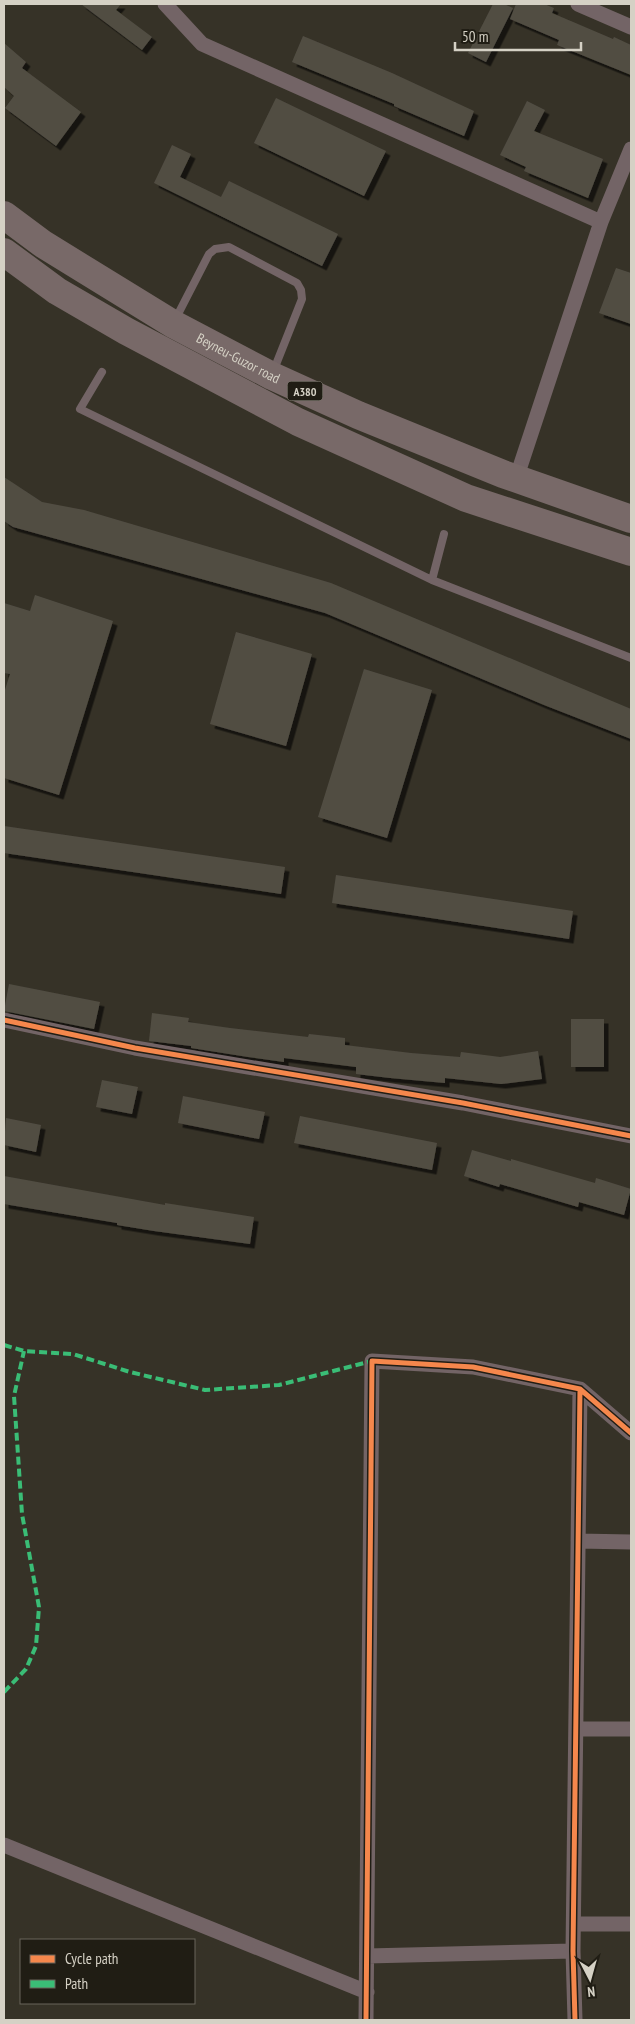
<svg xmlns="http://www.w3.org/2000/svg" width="635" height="2024" viewBox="0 0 635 2024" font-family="'PT Sans Narrow',sans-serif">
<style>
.building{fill:#514d43;filter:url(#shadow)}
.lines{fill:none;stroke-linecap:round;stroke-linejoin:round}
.lane{stroke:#736466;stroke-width:8}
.street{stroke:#736466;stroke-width:15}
.highway{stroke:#786968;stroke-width:28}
.quiet{stroke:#3abd76;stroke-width:4;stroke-dasharray:8 4;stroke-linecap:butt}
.cycleway-casing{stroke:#201d14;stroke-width:8}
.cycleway{stroke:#f5874c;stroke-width:5}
.labels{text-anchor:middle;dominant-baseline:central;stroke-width:4;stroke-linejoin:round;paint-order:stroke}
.shield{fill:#201d14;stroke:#9f9b90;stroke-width:1}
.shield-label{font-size:12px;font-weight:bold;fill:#d5d1c5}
.street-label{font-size:14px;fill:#d5d1c5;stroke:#201d14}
</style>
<defs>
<filter id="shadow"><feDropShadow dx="4.5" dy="4.5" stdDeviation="0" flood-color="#0009"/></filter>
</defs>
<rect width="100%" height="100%" fill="#363227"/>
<!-- building -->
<path class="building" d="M81,4H121L116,10L152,37L142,50Z
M493,4H504L513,8L486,62L468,53Z
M516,4H544L554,8L552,13L613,39L614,37L631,45V75L557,45L559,40L510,19Z
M303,36L392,73L474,111L464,136L394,106V104L292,62Z
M4,43L26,62L22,68L81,112L56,146L5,108L14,96L4,87Z
M276,98L386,151L364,196L254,143Z
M527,101L545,110L534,131L603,159L588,198L524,171L526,167L500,155Z
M172,145L191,154L180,177L221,197L229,181L338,234L322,266L154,183Z
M616,268L631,273V324L599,313Z
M4,477L42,502L84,510L331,583L631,709V739L544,705L325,613L13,527L4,521Z
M35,595L113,621L59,795L4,778V693L10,674L4,673V603L30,611Z
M236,632L312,654L286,746L210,724Z
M364,669L432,690L387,838L318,817Z
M4,826L285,867L281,894L4,853Z
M336,875L573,911L569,939L332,903Z
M9,984L100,1002L94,1029L4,1011Z
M152,1013L189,1018L188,1022L230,1028L308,1037L309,1034L345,1038V1045L411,1053L460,1057L461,1052L500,1057L538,1051L542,1079L501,1084L445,1078V1083L390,1078L356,1074V1067L284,1058V1062L248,1057L191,1048V1046L149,1041Z
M571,1019H604V1067H571Z
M102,1080L138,1087L132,1114L96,1107Z
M183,1096L265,1112L259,1139L178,1123Z
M300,1116L437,1143L432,1170L294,1143Z
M6,1118L41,1125L36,1152L4,1145Z
M472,1150L511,1161V1159L595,1183L596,1178L631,1189L624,1215L579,1202L578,1207L500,1184L499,1187L464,1176Z
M4,1176L165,1205V1203L254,1217L250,1244L154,1231L117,1225V1223L4,1204Z"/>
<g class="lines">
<!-- lane -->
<path class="lane" d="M175,320L209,254L215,249L229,247L297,283L301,290L302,299L273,372
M102,372L80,409L432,580L444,534
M432,580L631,658"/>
<!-- street -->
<path class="street" d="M165,4L202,44L601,222
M578,4L631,27
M516,479L601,222L631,149
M4,1020L135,1048L463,1103L631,1136
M578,1541L631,1542
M576,1729H631
M4,1845L367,1992
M574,1924H631
M367,1956L573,1951
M366,2020L372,1361L473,1367L580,1389L631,1433
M575,2020L573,1951L580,1389"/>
<!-- highway -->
<g class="highway">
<path id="s1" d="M4,215L43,244L173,324L272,376L358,415L503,474L631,519"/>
<path d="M4,252L57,291L126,331L298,422L466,498L631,552"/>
</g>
<!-- quiet -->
<path class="quiet" d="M4,1345L24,1351L73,1354L130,1372L205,1390L279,1385L372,1361
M4,1692L26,1669L36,1646L39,1607L22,1514L14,1396L24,1351"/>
<defs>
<path id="cycleway" d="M4,1020L135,1048L463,1103L631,1136
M366,2020L372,1361L473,1367L580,1389L631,1433
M575,2020L573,1951L580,1389"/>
</defs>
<!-- cycleway casing -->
<use href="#cycleway" class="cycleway-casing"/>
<!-- cycleway -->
<use href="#cycleway" class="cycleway"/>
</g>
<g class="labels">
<!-- shield labels -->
<rect class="shield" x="287.5" y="381.5" width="35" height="19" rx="4"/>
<g class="shield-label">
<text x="305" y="391">A380</text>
</g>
<!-- street labels -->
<g class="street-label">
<text stroke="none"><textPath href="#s1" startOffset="275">Beyneu-Guzor road</textPath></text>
</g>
</g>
<!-- border -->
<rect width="635" height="2024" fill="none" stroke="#d5d1c5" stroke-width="10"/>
<!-- legend -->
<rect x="20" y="1939" width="175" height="65" fill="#201d14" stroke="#68655b"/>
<rect x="30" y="1955" width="25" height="8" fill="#f5874c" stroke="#68655b"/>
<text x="65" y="1964" font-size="15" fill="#d5d1c5">Cycle path</text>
<rect x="30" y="1980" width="25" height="8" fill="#3abd76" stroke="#68655b"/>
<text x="65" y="1989" font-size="15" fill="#d5d1c5">Path</text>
<!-- north arrow -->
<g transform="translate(590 1979) rotate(174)" stroke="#201d14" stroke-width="4" paint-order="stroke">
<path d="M0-4L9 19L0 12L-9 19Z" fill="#d5d1c5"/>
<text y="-8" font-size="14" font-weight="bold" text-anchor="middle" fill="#d5d1c5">N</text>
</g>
<!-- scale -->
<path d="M455 42v8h126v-8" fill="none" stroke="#d5d1c5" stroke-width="2.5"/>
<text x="462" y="42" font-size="15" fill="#d5d1c5" stroke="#201d14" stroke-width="4" paint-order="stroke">50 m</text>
</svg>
